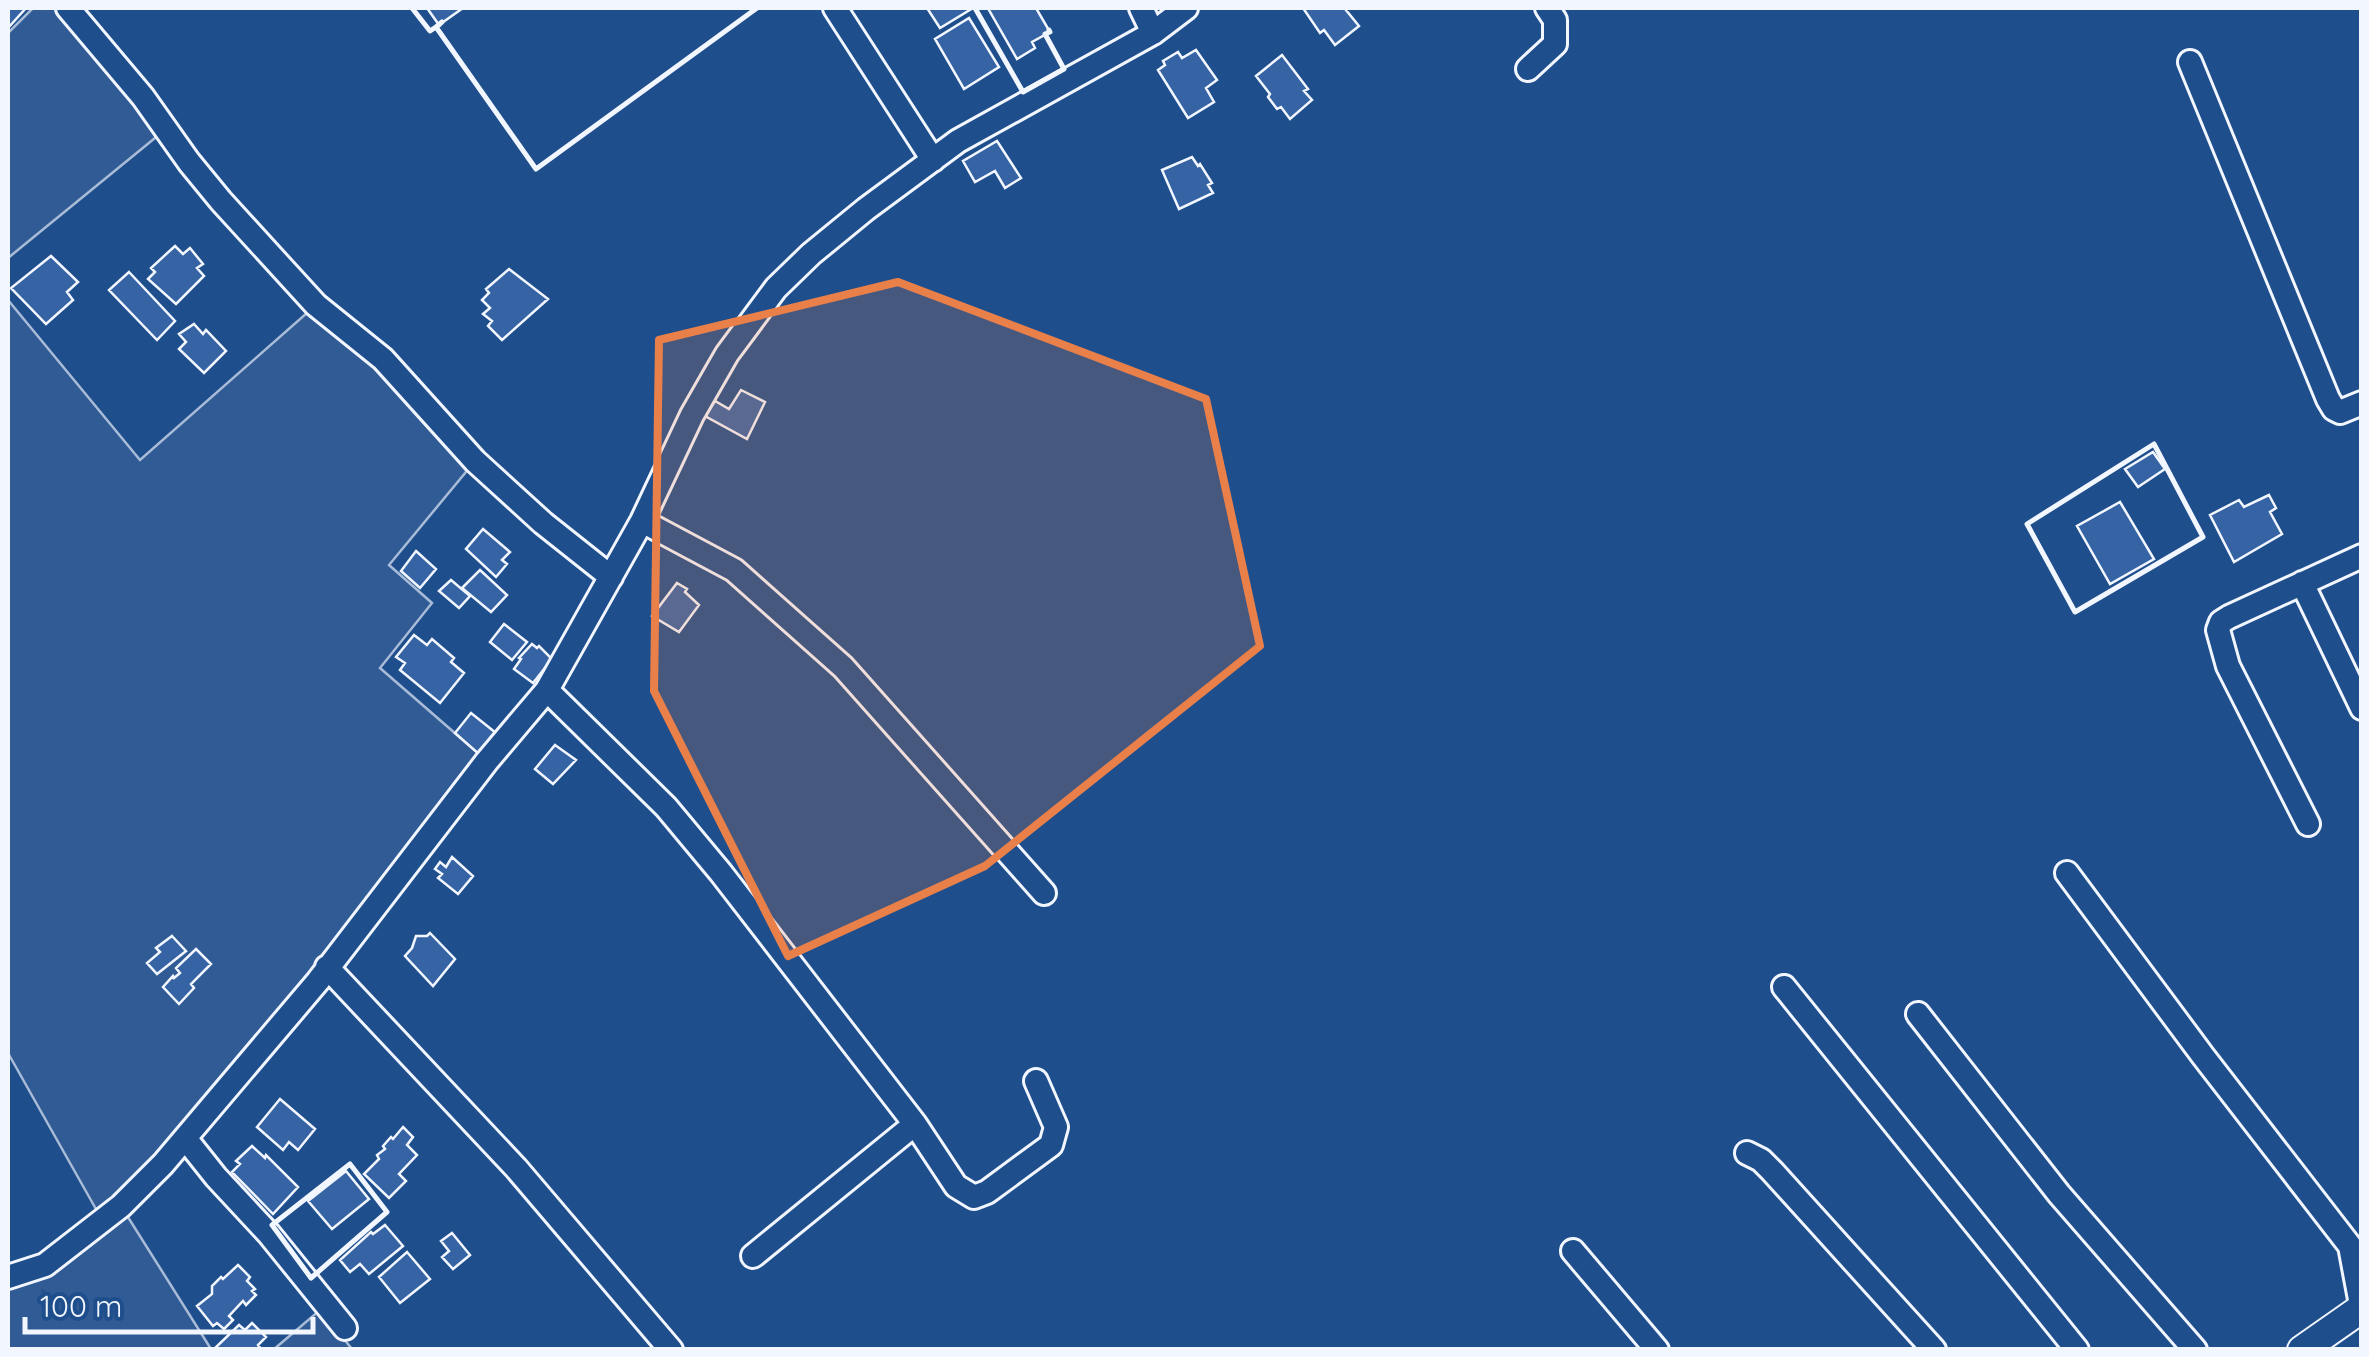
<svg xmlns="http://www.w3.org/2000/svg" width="2369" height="1357" viewBox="0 0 2369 1357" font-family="Quicksand,sans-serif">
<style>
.built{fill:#305b95;stroke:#a8bbd7;stroke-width:2.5}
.building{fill:#3563a3;stroke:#f2f6ff;stroke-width:2.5}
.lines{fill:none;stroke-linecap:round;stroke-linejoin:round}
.minor-casing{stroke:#f2f6ff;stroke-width:28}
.major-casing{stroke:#f2f6ff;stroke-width:32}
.minor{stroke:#1f4e8c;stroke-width:22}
.major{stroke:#1f4e8c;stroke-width:28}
.wall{stroke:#f2f6ff;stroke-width:5}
.marked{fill:#ea8049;fill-opacity:0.2;stroke:#ea8049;stroke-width:8;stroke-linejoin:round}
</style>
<rect width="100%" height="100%" fill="#1f4e8c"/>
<!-- built -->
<path class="built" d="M33,8H68L166,129L8,258V33Z
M8,300L140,460L316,305L475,461L389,565L432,603L380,668L487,761L121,1206L211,1349H8V1271L49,1253L101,1218L8,1053Z
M320,1310L352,1349L273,1350Z"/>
<!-- building -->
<path class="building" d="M8,8H26L8,28Z
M427,8H463L439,25Z
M927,8H973L940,28Z
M993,8H1036L1050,32L1032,42L1035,48L1017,59L989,10Z
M1303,8H1348L1346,10L1359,26L1335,45L1324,30L1320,33Z
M969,18L999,67L964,89L935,39Z
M1196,50L1217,80L1206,88L1214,102L1188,118L1158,70L1165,65L1163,61L1178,52L1182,58Z
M1282,55L1308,89L1304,91L1312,100L1290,119L1281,107L1277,109L1268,97L1270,94L1256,76Z
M997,141L1021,178L1005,188L995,171L975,182L963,161Z
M1192,157L1198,166L1200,164L1212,183L1208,185L1213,193L1179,209L1162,170Z
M175,246L183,254L190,248L203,264L197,268L204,276L176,304L148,279L155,272L151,268Z
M51,256L78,282L67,292L73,300L46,324L11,288Z
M509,269L548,299L502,340L488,326L492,321L483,314L490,308L482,300L489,293L486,289Z
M129,272L175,321L157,340L109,290Z
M194,324L203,334L206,330L226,351L204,373L179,349L186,342L179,334Z
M741,390L765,402L747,439L705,416L715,401L729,409Z
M2153,452L2165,469L2138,487L2125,469Z
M2269,495L2276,508L2270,512L2282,534L2234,562L2210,515L2239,500L2244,507Z
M2120,502L2154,559L2110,584L2077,526Z
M483,529L510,552L502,560L507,564L496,577L466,549Z
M416,551L436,569L420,588L401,571Z
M480,570L507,595L491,612L462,588Z
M451,580L470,596L459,608L439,591Z
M677,583L687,589L685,592L699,605L679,632L652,616Z
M504,624L527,642L512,660L490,642Z
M414,635L427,645L432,639L454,658L451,662L464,673L440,703L400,670L405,663L396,657Z
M532,644L537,648L539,646L552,659L533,683L514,669L521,659L519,658Z
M471,713L496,733L480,755L455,733Z
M555,745L576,760L553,784L535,769Z
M452,857L473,876L458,894L438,878L442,874L435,869L440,862L446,867Z
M430,933L455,959L433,986L405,956L412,948L416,936H427Z
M172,936L186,951L157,974L147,963L160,952L156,948Z
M196,949L211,964L191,984L194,988L179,1004L163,987L173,976L174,978L180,973L176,968Z
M280,1099L315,1129L298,1150L289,1142L283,1150L257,1127Z
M403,1127L413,1137L407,1145L417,1155L399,1174L406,1181L389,1198L364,1174L379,1159L377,1155L385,1149L383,1146L391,1137L393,1139Z
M252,1146L265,1158L266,1155L298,1187L273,1214L232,1172L240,1164L236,1161Z
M346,1171L369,1199L332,1229L308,1201Z
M385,1225L403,1246L369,1274L360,1264L350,1272L340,1260L371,1232L373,1234Z
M452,1233L470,1255L453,1269L442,1257L449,1251L441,1241Z
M407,1252L430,1279L400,1303L379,1277Z
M238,1265L250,1277L247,1281L255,1289L252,1291L256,1295L246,1305L243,1301L229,1316L233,1320L224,1329L217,1323L213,1326L197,1306L212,1294V1286L221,1277L223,1279Z
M252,1323L266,1337L258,1345L262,1350L214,1349L239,1325L245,1330Z"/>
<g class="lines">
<defs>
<path id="minor" d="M68,8L143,97L189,162L221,201L316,305L383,359L475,461L543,523L611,577
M835,8L933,160
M1141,8L1153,33
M2190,62L2328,399L2334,409L2340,412L2362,403
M1528,69L1555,44V20L1547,8
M642,521L734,570L843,667L1044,893
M2302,583L2362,708
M547,690L666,807L721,873L915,1124L956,1186L974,1197L987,1192L1051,1145L1056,1127L1036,1081
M2308,824L2228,666L2218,630L2221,622L2229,617L2362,556
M2067,873L2203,1056L2350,1246L2362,1310
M327,967L516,1168L671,1350
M1784,987L2077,1350
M1918,1014L2059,1194L2195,1350
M185,1138L216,1177L269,1234L345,1328
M1747,1153L1761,1160L1772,1171L1934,1350
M1573,1251L1657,1350
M753,1256L915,1124
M8,1277L45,1265L121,1206L163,1164L318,981L487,761L547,690L642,521L692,415L727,354L776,288L811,254L866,209L958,141L1153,33L1186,8"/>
<path id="major" d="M2302,1350L2362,1308"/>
</defs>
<!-- minor casing -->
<use href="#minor" class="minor-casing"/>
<!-- major casing -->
<use href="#major" class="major-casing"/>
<!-- minor -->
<use href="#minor" class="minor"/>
<!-- major -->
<use href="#major" class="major"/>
<!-- wall -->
<path class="wall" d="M412,8L430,31L439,25
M975,8L1023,92L1064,69L1045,34L1050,32L1049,30
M442,22L436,27L536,169L757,8
M2154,444L2203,537L2075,612L2027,524Z
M350,1164L387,1212L311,1278L272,1225Z"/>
</g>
<!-- marked area -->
<path class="marked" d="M898,282L1206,399L1260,646L985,866L788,956L654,691L659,340Z"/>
<!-- border -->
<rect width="2369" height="1357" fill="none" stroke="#f2f6ff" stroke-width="20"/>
<!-- scale -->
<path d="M25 1317v15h288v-15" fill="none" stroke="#f2f6ff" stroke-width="5"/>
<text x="40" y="1317" font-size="30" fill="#f2f6ff" stroke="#1f4e8c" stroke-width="8" paint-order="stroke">100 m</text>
</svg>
